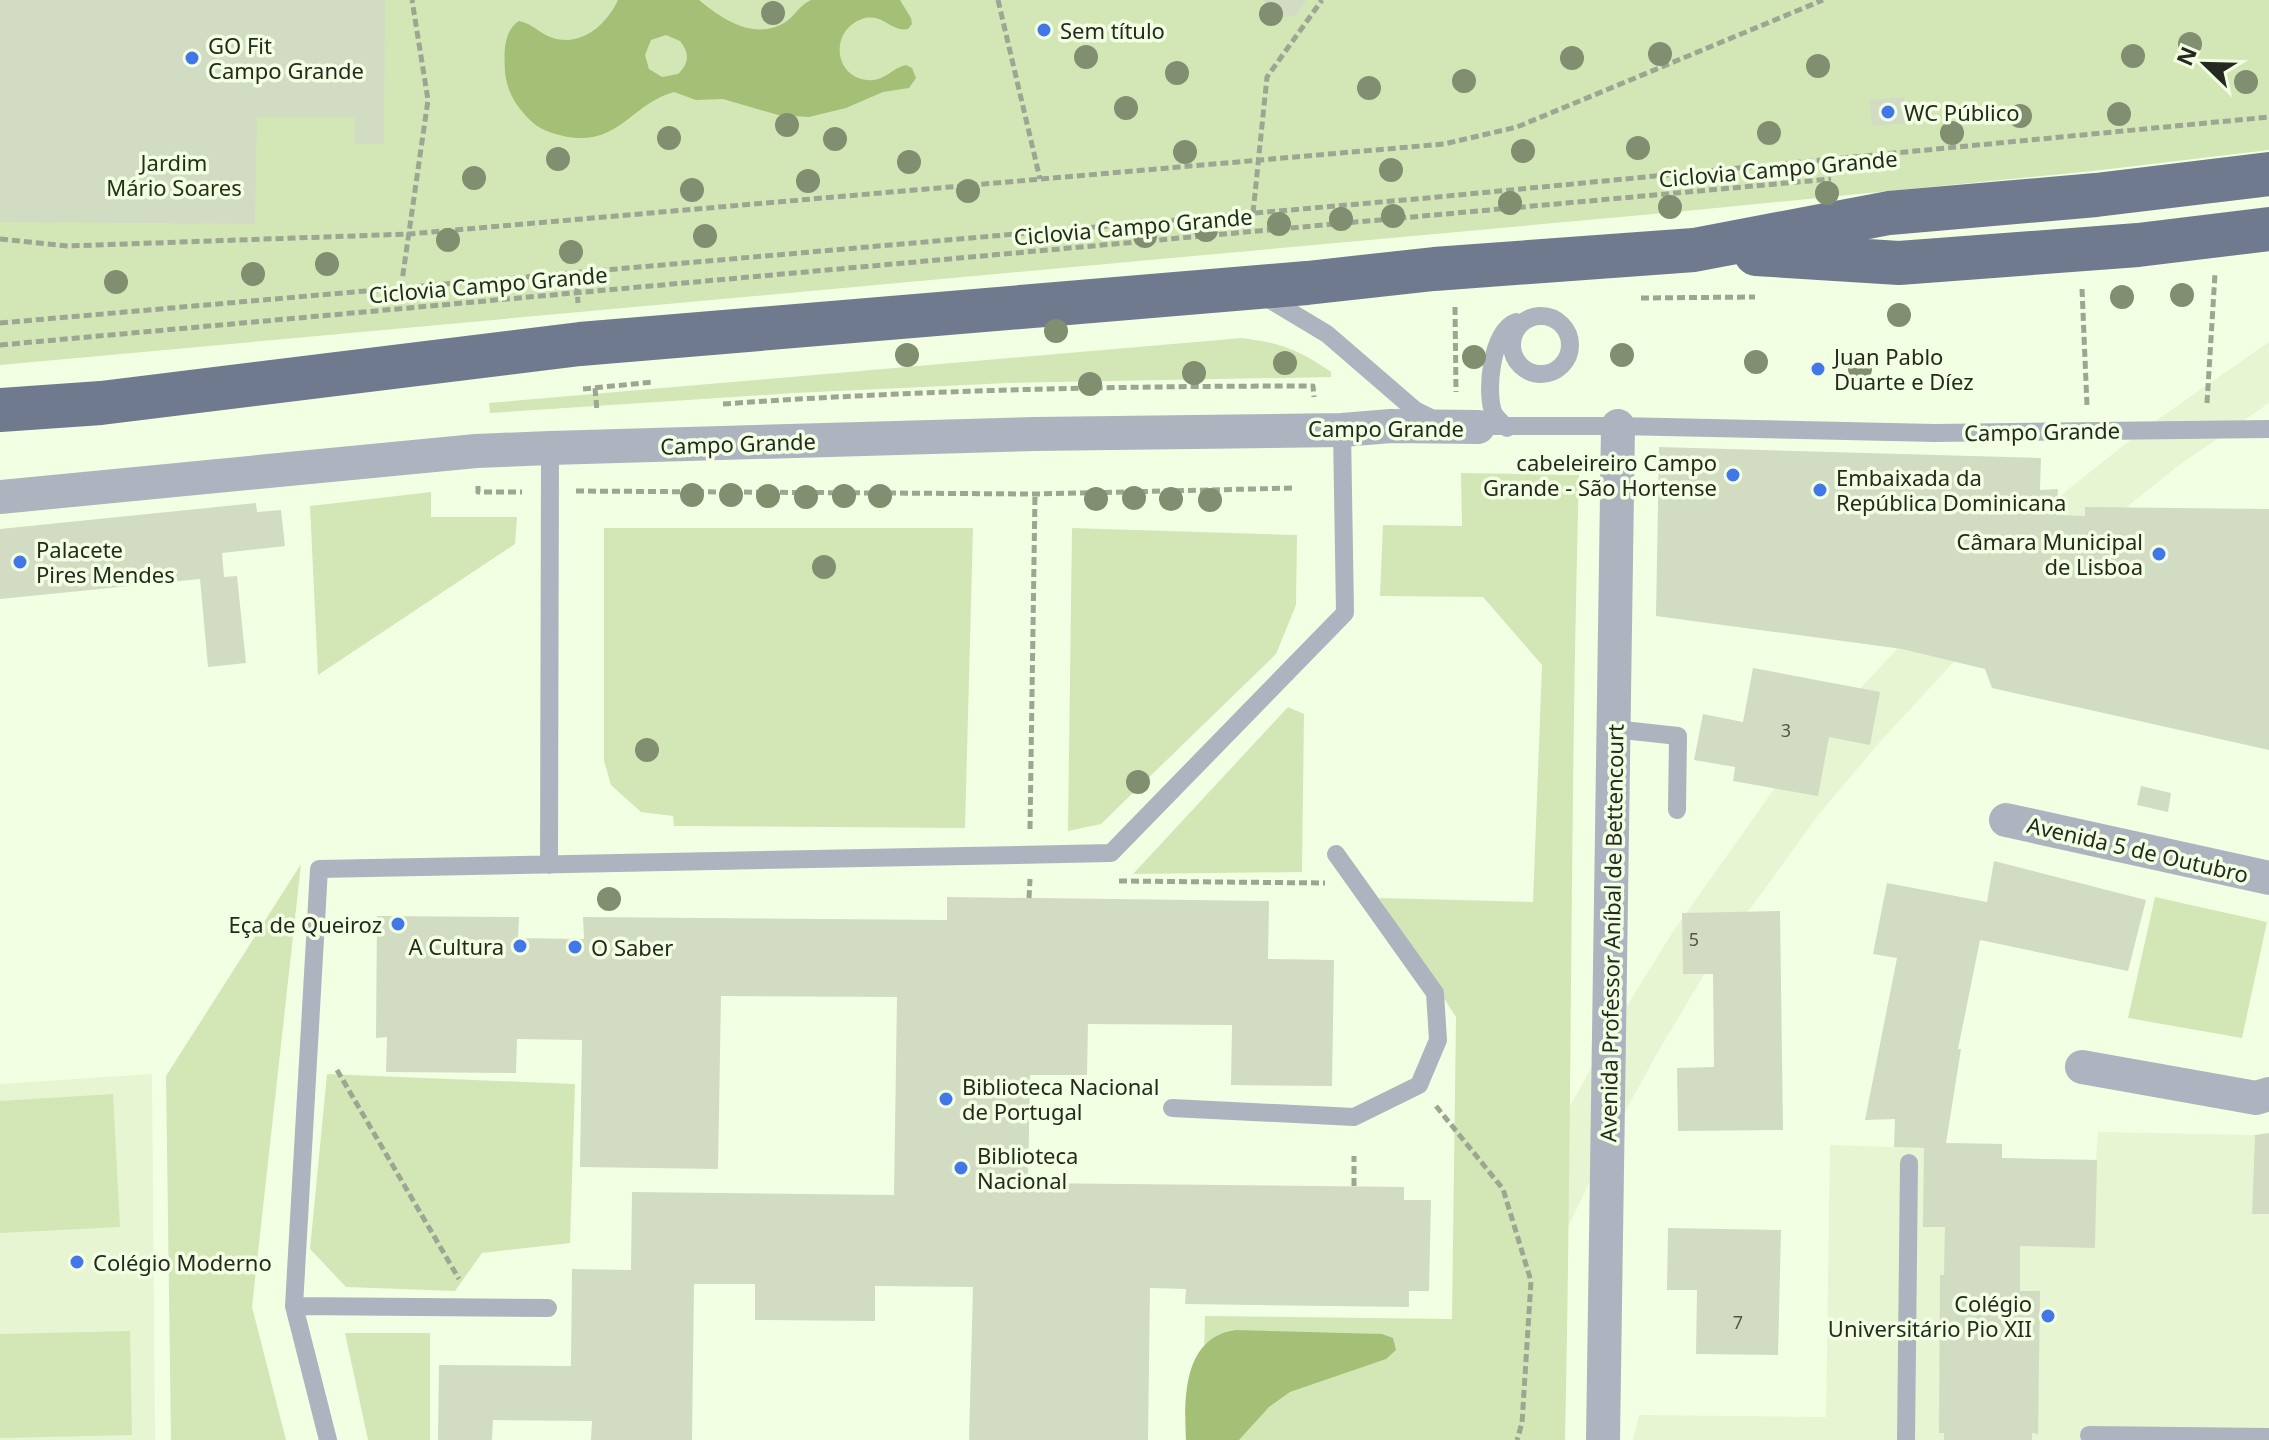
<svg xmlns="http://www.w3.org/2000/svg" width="2269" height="1440" viewBox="0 0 2269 1440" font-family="'Noto Sans',sans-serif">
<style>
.built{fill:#e7f5d2}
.green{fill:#d3e7b6}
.water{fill:#a4c076;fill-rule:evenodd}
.building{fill:#d1dcc2}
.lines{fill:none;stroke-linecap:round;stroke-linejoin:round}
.path{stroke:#9da692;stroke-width:5;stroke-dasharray:8 4;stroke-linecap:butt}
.service{stroke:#aeb4bf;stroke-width:18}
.minor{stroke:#aeb4bf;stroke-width:34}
.primary{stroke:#707a8e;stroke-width:44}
.tree{fill:#828e70}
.poi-dot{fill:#4277e7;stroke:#f3ffe3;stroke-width:3}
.labels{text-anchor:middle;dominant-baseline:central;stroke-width:7;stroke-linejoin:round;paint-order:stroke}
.number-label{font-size:18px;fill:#505648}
.poi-label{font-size:22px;fill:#25291f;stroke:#f3ffe3;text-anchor:start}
.park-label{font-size:22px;fill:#263112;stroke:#f3ffe3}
.street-label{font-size:22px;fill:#25291f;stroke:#f3ffe3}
</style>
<rect width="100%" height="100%" fill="#f3ffe3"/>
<!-- built -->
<path class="built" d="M2269,342V403L2178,466L2103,526L2021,597L1950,666L1879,743L1819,814L1713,960L1656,1055L1613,1134L1569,1225L1435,1440L1568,1110L1612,1030L1672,933L1779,782L1841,709L1915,630L1987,560L2071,487L2148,426Z
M152,1074L155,1440H0V1084Z
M2098,1132L2255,1135L2252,1213L2269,1214V1440H1633L1639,1415L1826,1417L1830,1145L1924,1148L1947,1147L1946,1143L2002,1144V1158L2096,1160Z"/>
<!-- green -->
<path class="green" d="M0,0H2269V150L2093,171L1665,213L0,365Z
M1242,338C1281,343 1299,350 1331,372V377L1008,383L795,393L490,413L489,403Z
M1461,473L1579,475C1570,797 1572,1118 1565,1440H1202L1205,1316L1452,1319L1456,1017L1379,898L1533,902L1542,665L1483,597L1380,596L1383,525L1462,526Z
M431,492V517H517L515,544L318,675L310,506Z
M604,528H973L965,828L674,826L673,816L641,812L611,785L604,761Z
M1072,528L1297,535L1296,605L1276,654L1101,824L1068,831Z
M1288,707L1304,714L1302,872L1133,874Z
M301,864L252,1307L286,1440H171L166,1076Z
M2155,897L2267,922L2242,1038L2128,1018Z
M327,1074L575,1084L570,1243L482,1253L455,1291L346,1287L310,1249Z
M113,1094L120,1227L0,1233V1101Z
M130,1331L132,1435L0,1438V1334Z
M345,1333H430V1440H368Z"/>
<!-- water -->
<path class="water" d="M618,0H699C723,20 756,42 787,21C796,14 800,5 811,0H900L911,18L912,24L908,29C891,33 883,12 862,19C830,30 833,76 867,80C884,82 892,68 906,65L912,68L916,78L909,88L883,92L846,108L809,117L778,115L723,99L696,100L674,92C630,104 619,148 563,136C550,133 539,129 530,120C516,106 507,92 505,72C504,54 503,31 519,21C532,23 540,34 553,38C582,47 607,24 618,0ZM666,35L680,41C690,53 689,64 678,74L662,77L649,69L645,55L651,40Z
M1236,1330L1382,1334L1393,1338L1396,1350L1386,1359L1290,1392L1269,1407L1239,1440H1186C1184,1398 1183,1337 1236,1330Z"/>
<!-- building -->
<path class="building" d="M0,0H385L384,144H355V117H257L255,224L0,222Z
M1264,0H1305V3L1295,16L1278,18L1265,7Z
M1904,97L1907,123L1872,126L1870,100Z
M1659,447L2041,458L2040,490L2058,489L2056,515L2085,516V507L2269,509V750L1992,688L1985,669L1902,649L1656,616Z
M256,503L257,512L281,510L285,546L222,553L224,577L237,576L246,663L208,667L200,579L0,599V529Z
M1753,668L1880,692L1870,745L1829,737L1818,796L1733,781L1735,767L1694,760L1703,714L1743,722Z
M2141,786L2171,793L2168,812L2137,805Z
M1994,861L2146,900L2128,971L1980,940L1958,1049H1961L1946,1143L2002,1144V1158L2097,1160L2095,1248L2020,1246V1291H2040L2038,1434L2032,1433V1440H1944V1433H1939L1940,1275H1944L1945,1227H1923L1924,1148L1894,1147L1895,1119L1865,1120L1897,958L1873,954L1887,883L1987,902Z
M947,897L1269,901L1268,959L1334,960L1332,1086L1231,1085L1232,1025L1088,1024L1087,1075H1030L1028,1183L1404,1187V1200H1431L1429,1291H1409V1307L1185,1304L1186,1289L1150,1288L1148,1440H969L973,1287L875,1286V1321L755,1320V1284H694L692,1440H591L592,1421L493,1420L492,1440H438L439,1365L571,1366L572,1269L631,1270L632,1192L894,1195L897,997L721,996L718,1169L580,1167L582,1040L517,1039L516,1073L386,1072L387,1037L376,1038L377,916L519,917L518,938L584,939L583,917L947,920Z
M1780,911L1783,1130L1678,1131L1677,1068L1714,1067L1713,974H1683L1682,913Z
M2269,1133V1214H2252L2255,1135Z
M1668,1228L1781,1230L1778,1355L1696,1354L1697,1290H1667Z"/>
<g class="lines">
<!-- path -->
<path class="path" d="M998,0L1040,179
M1253,213L1267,77L1322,0
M0,239L68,246L409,234L1444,144L1517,127L1823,0
M576,273L578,303
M401,288L428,100L412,0
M2082,289L2087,406
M1641,298L1755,297
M1455,307L1456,392
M0,323L1427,198L2269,117
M0,345L1831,179
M595,388L597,411
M583,389L653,382
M2207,403L2215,274
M723,404C919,390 1117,386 1313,386L1314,397
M478,486V492H522
M576,491L1035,494L1295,488
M1030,829L1035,494
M1119,881L1325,883
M1029,898L1030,879
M337,1070L459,1279
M1436,1106L1503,1189L1531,1281L1522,1423L1517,1440
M1354,1186V1156"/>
<!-- service -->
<path class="service" d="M1262,295L1327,334L1415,410L1435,420
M1512 345a29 29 0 1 1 58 0a29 29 0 1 1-58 0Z
M1472,426H1618L1935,433L2269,429
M1507,428C1503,424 1497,419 1494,414C1485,395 1491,330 1516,322
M1614,729L1678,736L1677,810
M549,865L550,448
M1172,1108L1354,1117L1419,1085L1438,1040L1435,993L1336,854
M294,1306L548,1308
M2089,1435L2269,1437
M328,1440L294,1306L319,869L1111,853L1345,613L1342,430
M1906,1440L1909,1163"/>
<!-- minor -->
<path class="minor" d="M0,497L476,451L550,448L1035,434L1342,430L1391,426L1478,427
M2006,820L2269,878
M2082,1067L2245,1096L2256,1098L2269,1094
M1603,1440L1618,426"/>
<!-- primary -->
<path class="primary" d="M1756,254L1899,263L2138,245L2269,229
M0,410L101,403L580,344L1307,283L1434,269L1694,250L1889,213L2096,195L2269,174"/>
</g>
<!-- trees -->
<g class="tree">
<circle cx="773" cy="13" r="12"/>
<circle cx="1271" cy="14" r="12"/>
<circle cx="2190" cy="44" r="12"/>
<circle cx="1660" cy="54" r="12"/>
<circle cx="2133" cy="56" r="12"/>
<circle cx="1086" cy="57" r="12"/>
<circle cx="1572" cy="58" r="12"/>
<circle cx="1818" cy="66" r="12"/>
<circle cx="1177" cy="73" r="12"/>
<circle cx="1464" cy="81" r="12"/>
<circle cx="2246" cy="82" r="12"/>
<circle cx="1369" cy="88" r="12"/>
<circle cx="1126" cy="108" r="12"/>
<circle cx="2119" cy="114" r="12"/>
<circle cx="2020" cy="116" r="12"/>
<circle cx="787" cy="125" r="12"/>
<circle cx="1769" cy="133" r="12"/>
<circle cx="1952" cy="133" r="12"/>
<circle cx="669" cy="138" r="12"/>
<circle cx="835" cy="139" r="12"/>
<circle cx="1638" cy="148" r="12"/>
<circle cx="1523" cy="151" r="12"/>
<circle cx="1185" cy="152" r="12"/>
<circle cx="558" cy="159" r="12"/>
<circle cx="909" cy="162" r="12"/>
<circle cx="1391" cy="170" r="12"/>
<circle cx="474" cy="178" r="12"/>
<circle cx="808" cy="181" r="12"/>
<circle cx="692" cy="190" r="12"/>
<circle cx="968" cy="191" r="12"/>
<circle cx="1827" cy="193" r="12"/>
<circle cx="1510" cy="203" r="12"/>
<circle cx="1670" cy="207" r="12"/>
<circle cx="1393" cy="216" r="12"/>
<circle cx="1341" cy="219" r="12"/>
<circle cx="1279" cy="224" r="12"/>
<circle cx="1206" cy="230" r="12"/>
<circle cx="705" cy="236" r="12"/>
<circle cx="1145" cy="236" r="12"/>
<circle cx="448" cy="240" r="12"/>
<circle cx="571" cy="252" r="12"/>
<circle cx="327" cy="264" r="12"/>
<circle cx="253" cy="274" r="12"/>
<circle cx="116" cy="282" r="12"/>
<circle cx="2182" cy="295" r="12"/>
<circle cx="2122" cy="297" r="12"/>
<circle cx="1899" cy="315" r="12"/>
<circle cx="1056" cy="331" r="12"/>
<circle cx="907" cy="355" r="12"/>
<circle cx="1622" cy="355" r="12"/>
<circle cx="1474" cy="357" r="12"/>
<circle cx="1756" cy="362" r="12"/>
<circle cx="1285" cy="363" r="12"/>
<circle cx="1860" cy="369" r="12"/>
<circle cx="1194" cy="373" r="12"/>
<circle cx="1090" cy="384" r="12"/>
<circle cx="692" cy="495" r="12"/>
<circle cx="731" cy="495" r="12"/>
<circle cx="768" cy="496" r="12"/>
<circle cx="844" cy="496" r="12"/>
<circle cx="880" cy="496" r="12"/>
<circle cx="806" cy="497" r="12"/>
<circle cx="1134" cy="498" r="12"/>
<circle cx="1096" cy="499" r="12"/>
<circle cx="1171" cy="499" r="12"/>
<circle cx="1210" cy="500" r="12"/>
<circle cx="824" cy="567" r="12"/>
<circle cx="647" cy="750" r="12"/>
<circle cx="1138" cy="782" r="12"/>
<circle cx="609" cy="899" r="12"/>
</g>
<!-- markers -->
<g class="poi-dot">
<circle cx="1044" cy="30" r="8"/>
<circle cx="192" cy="58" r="8"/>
<circle cx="1888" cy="112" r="8"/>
<circle cx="1818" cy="369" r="8"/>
<circle cx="1733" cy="475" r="8"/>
<circle cx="1820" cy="490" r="8"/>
<circle cx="2159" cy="554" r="8"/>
<circle cx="20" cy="562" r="8"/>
<circle cx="398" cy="924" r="8"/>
<circle cx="520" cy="946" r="8"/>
<circle cx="575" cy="947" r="8"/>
<circle cx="946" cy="1099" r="8"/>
<circle cx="961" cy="1168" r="8"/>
<circle cx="77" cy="1262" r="8"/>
<circle cx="2048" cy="1316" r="8"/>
</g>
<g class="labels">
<!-- number labels -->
<g class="number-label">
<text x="1786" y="730">3</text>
<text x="1694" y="939">5</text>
<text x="1738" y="1322">7</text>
</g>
<!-- poi labels -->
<g class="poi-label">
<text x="1060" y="30">Sem título</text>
<text x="208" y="45">GO Fit<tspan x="208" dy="25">Campo Grande</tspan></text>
<text x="1904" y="112">WC Público</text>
<text x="1834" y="356">Juan Pablo<tspan x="1834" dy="25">Duarte e Díez</tspan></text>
<text x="1717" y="462" text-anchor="end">cabeleireiro Campo<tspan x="1717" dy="25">Grande - São Hortense</tspan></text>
<text x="1836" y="477">Embaixada da<tspan x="1836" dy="25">República Dominicana</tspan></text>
<text x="2143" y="541" text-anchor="end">Câmara Municipal<tspan x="2143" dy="25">de Lisboa</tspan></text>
<text x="36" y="549">Palacete<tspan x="36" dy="25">Pires Mendes</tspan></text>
<text x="382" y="924" text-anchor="end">Eça de Queiroz</text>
<text x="504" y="946" text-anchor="end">A Cultura</text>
<text x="591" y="947">O Saber</text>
<text x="962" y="1086">Biblioteca Nacional<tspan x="962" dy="25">de Portugal</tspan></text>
<text x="977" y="1155">Biblioteca<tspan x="977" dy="25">Nacional</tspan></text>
<text x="93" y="1262">Colégio Moderno</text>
<text x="2032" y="1303" text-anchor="end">Colégio<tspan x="2032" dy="25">Universitário Pio XII</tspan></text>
</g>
<!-- park labels -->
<g class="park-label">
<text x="174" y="162">Jardim<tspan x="174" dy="25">Mário Soares</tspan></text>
</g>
<!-- street labels -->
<g class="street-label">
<text transform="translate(1778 168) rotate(-5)">Ciclovia Campo Grande</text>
<text transform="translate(1133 226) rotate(-5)">Ciclovia Campo Grande</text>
<text transform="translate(488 284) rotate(-5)">Ciclovia Campo Grande</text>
<text x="1386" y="428">Campo Grande</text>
<text transform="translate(2042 431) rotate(-1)">Campo Grande</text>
<text transform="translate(738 443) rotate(-2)">Campo Grande</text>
<text transform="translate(2138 849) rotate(13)">Avenida 5 de Outubro</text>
<text transform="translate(1611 933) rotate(-89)">Avenida Professor Aníbal de Bettencourt</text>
</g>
</g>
<!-- north arrow -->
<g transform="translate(2205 64) rotate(293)" stroke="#f3ffe3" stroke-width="6" paint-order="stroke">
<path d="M0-6L14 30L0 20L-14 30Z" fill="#25291f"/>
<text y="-12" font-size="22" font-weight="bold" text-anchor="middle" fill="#25291f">N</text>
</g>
</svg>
